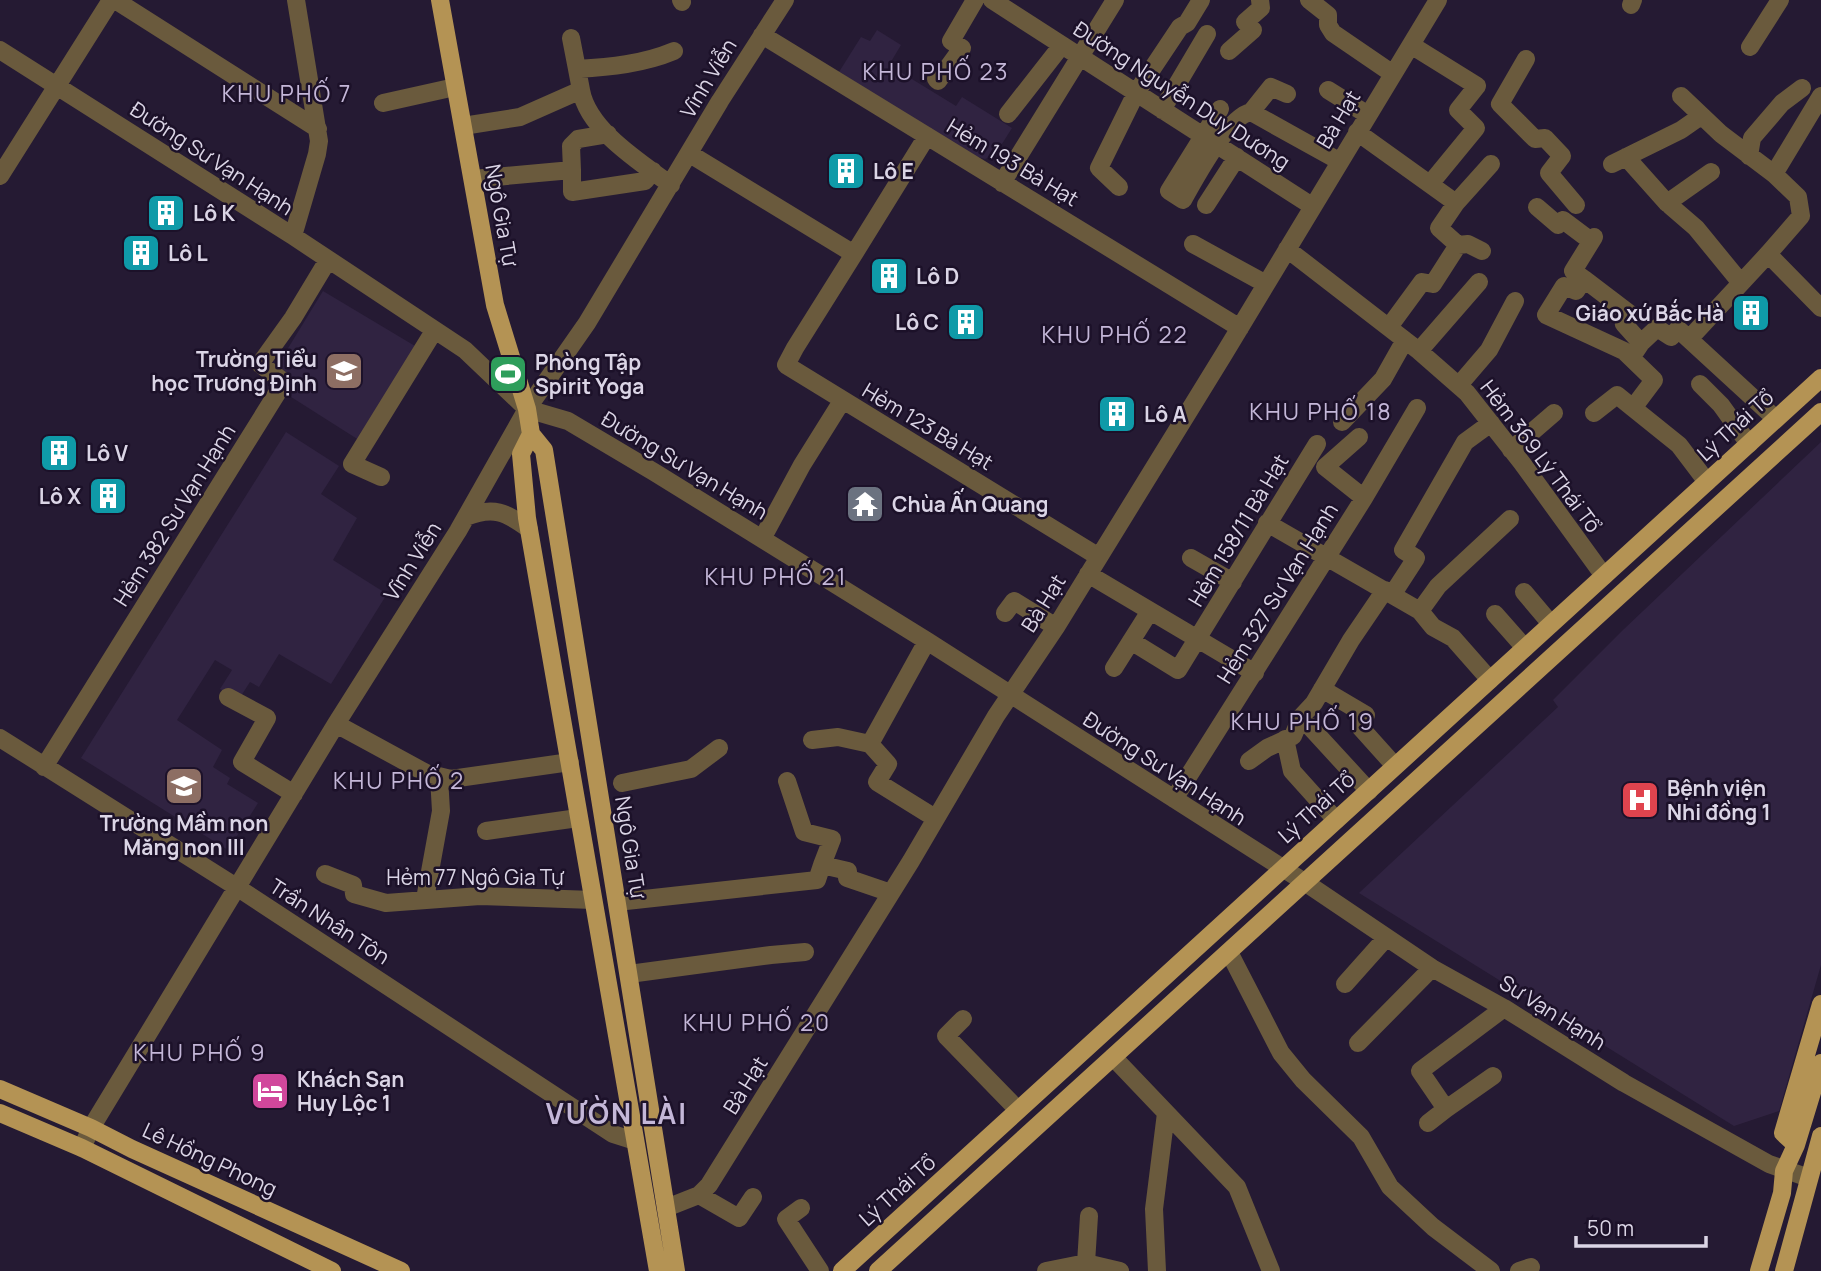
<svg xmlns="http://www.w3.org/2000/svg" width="1821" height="1271" viewBox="0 0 1821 1271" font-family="Manrope,sans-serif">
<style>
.built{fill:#302341}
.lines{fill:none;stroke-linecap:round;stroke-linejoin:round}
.minor{stroke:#6a5a3d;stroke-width:18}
.major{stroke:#b49354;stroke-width:18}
.labels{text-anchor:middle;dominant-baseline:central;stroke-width:5;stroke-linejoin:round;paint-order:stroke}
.street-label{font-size:21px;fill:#dbd5e6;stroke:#1c1129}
.poi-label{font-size:21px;font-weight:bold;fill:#dbd5e6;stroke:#1c1129;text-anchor:start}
.neighbourhood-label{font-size:23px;letter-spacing:2px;fill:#c4b7d8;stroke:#1c1129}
.district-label{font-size:28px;font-weight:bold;letter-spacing:2px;fill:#c4b7d8;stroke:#1c1129}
</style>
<rect width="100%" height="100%" fill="#251a33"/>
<!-- built -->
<path class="built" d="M877,30L901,45L889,65L956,106L962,97L1012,128L995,155L985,159L971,155L839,72L861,37L870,41Z
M323,291L420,349L362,442L288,395L289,389L279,363Z
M286,432L339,466L321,494L357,518L333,560L387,594L331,684L279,654L259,687L250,682L239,699L220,689L232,670L215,660L177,720L222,750L213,767L230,778L227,784L258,803L228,850L81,758Z
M1821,442V965L1779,1111L1734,1126L1359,893L1558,707L1553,700L1623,630Z"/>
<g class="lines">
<!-- minor -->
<path class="minor" d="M115,0L318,129
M681,0L682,2
M992,0L1312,206
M1309,0L1328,15V25L1333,33L1393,74
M1631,5L1633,0
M762,35L1240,328
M571,38L577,69
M1411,45L1477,86L1458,110L1476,128L1430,184
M1750,47L1780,0
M0,50L293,236L465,350L527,409L568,421L654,472L927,641L1306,883L1432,968L1504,1008L1624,1083L1769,1164L1809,1178
M1229,51L1253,30L1245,22L1261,8L1260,0
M1526,59L1500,104L1535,139L1545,138L1562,156L1549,173L1576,205
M936,79L938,81L962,48L951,41L975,0
M581,90C588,130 640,162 671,185
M1328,90L1368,115
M1681,96L1721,134L1774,174L1821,96
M383,103L455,87
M1220,109L1169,191L1183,200C1195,179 1228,116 1251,112L1271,87L1287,94
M1162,110L1207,34
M1251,112L1339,161
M1008,114L1062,45
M463,126L520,117L581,90L577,69C610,67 643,64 674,51
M1357,132L1456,203L1439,228L1458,245L1468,244L1482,251
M690,154L854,254L795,348L786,365L1099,557
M1749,156L1752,138L1782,103L1802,88
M1626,157L1667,203L1696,228L1741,283
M1612,164L1681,130L1701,116
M572,170V192L645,181L653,171
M0,176L111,0
M473,179L572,170L571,146L578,139L608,134
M1002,183L1115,0
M1119,187L1099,168L1136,93L1180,27L1187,23L1201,0
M1456,203L1491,164
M1667,203L1711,172
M1206,205L1237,157
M1537,207L1558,225
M1563,220L1591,241
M293,236L317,154L319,141L296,0
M1594,237L1573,271L1584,279L1576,291L1564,286L1546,315L1624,351L1654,380L1633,408L1679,445L1707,482
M1193,244L1266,284
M1287,249L1419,351L1467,393L1522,463L1604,576
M854,254L927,136
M1768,254L1821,308
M1584,279L1630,314L1624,324L1641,343L1635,352
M1389,327L1422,282L1433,284L1458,245
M1689,339L1768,254L1801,216L1798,197L1774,174
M1641,343L1657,328L1671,337L1678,329L1776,419
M1419,351L1479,282
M1700,384L1721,405L1749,444
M1459,385L1489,350L1515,301
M1594,413L1617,395L1633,408
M1342,422L1383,379L1405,340
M1359,437L1325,467L1364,498
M1511,450L1554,413
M381,477L352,464L434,331
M466,517C493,506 506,512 529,529
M1267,523L1420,611L1433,627L1453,638L1490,680
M762,539L802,465L842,401
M1191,558L1233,582
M1088,574L1255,673
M1524,592L1551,624
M1392,595L1416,558L1403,550L1465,442L1491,423
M1420,611L1438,586L1510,519
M1005,613L1014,601L1056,627
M1495,614L1525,648
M1131,641L1178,670L1317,444
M1114,668L1150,611
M1322,689L1366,715L1360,727L1395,766
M228,697L267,718L242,762L294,794
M1301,717L1369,791
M336,724L426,773L451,779L570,762
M0,738L238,888L613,1134L635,1141
M1285,739L1292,771L1336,820
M812,740L838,737L870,744L927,641
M870,744L888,764L877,782L935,818
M1249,761L1267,748L1293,736L1301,717L1314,703L1351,640L1385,590
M44,767L284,382L260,364L293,318L328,260
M787,781L804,832L832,839L822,865L848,871L847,878L891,893
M622,783L691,769L719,748
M1174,799L1364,498L1417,408
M486,831L578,818
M325,874L353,885L354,894L386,903L480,896L593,900
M425,899L441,811L439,777
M617,902L817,880L822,865
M1229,952L1281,1053L1303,1080L1361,1137L1390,1187L1433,1227L1491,1271
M629,974L771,955L805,952
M1345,984L1386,938
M963,1019L946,1036L1018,1110
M1358,1043L1432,968
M1113,1057L1237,1187L1271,1271
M1446,1109L1493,1076
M1428,1123L1446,1109L1420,1071L1504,1008
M82,1148L91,1128L336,724L458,531L527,409L587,323L720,101L785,0
M699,1195L739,1218L753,1197
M666,1208L699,1195L709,1185L911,861L996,716L1056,627L1224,354L1438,0
M801,1208L786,1219L820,1271
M1086,1263L1089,1216
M1046,1271L1086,1263L1120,1271
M1157,1271L1154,1209L1166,1113
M1519,1271L1531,1267"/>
<!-- major -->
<path class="major" d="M440,0L495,305L527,409L531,434L544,450L676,1271
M531,434L521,454L527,518L658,1271
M0,1089L91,1128L132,1149L401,1271
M0,1113L82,1148L332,1271
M1796,1145L1783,1133L1821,1004
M842,1271L1821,378
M878,1271L1821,412
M1759,1271L1782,1193L1784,1171L1796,1145L1821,1063
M1784,1271L1821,1136"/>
</g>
<!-- icons -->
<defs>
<symbol id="building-square" viewBox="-11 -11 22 22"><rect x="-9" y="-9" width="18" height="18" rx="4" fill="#0f9aa8" stroke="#1c1129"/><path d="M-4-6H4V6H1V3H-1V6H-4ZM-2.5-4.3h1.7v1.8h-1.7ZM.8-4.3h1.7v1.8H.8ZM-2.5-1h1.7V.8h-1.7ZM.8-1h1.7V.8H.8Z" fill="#fff"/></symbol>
<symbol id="school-square" viewBox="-11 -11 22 22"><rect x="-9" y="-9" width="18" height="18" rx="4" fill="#8d6e63" stroke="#1c1129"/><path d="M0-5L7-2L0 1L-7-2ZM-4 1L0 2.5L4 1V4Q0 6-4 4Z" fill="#fff"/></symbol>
<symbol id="stadium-square" viewBox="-11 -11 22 22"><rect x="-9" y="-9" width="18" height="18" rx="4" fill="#2e9e5b" stroke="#1c1129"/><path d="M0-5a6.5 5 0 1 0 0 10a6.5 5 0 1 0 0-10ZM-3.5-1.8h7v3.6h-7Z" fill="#fff"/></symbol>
<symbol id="temple-square" viewBox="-11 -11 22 22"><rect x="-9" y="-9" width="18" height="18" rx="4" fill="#6b7280" stroke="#1c1129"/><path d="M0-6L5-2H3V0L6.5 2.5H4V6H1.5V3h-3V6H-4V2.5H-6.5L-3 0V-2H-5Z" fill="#fff"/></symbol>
<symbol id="hospital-square" viewBox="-11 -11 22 22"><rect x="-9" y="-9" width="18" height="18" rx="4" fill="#e0444e" stroke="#1c1129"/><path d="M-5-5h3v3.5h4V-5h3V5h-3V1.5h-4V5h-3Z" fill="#fff"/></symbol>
<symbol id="hotel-square" viewBox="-11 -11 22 22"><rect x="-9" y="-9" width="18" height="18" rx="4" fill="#d1479c" stroke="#1c1129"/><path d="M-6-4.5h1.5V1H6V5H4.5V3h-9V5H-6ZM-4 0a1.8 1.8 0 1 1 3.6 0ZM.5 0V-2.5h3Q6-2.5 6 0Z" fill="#fff"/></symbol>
</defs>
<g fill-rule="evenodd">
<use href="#building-square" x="824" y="149" width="44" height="44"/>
<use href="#building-square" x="144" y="191" width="44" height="44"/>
<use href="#building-square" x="119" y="231" width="44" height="44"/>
<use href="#building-square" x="867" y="254" width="44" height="44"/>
<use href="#building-square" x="1729" y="291" width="44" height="44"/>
<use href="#building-square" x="944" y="300" width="44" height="44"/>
<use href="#school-square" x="322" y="349" width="44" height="44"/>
<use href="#stadium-square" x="486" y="352" width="44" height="44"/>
<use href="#building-square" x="1095" y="392" width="44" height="44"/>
<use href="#building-square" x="37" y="431" width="44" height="44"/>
<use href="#building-square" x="86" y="474" width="44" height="44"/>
<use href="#temple-square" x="843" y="482" width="44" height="44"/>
<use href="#school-square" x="162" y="764" width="44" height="44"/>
<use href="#hospital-square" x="1618" y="778" width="44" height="44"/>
<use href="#hotel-square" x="248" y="1069" width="44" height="44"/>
</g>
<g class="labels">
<!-- street labels -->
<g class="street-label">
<text transform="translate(708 78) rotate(-59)">Vĩnh Viễn</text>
<text transform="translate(1182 95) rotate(33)">Đường Nguyễn Duy Dương</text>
<text transform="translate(1338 119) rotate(-59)">Bà Hạt</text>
<text transform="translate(212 158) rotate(33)">Đường Sư Vạn Hạnh</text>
<text transform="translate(1013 162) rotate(31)">Hẻm 193 Bà Hạt</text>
<text transform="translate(502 215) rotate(80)">Ngô Gia Tự</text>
<text transform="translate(1735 425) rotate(-42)">Lý Thái Tổ</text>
<text transform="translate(928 426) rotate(31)">Hẻm 123 Bà Hạt</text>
<text transform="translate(1541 456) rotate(53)">Hẻm 369 Lý Thái Tổ</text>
<text transform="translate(685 465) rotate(31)">Đường Sư Vạn Hạnh</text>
<text transform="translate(174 515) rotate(-58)">Hẻm 382 Sư Vạn Hạnh</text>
<text transform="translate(1238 530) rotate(-59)">Hẻm 158/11 Bà Hạt</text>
<text transform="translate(412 561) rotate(-58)">Vĩnh Viễn</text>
<text transform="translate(1277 593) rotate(-58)">Hẻm 327 Sư Vạn Hạnh</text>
<text transform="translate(1043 603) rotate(-58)">Bà Hạt</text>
<text transform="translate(1165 768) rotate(33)">Đường Sư Vạn Hạnh</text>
<text transform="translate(1316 807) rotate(-42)">Lý Thái Tổ</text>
<text transform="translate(631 847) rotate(81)">Ngô Gia Tự</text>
<text x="475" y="877">Hẻm 77 Ngô Gia Tự</text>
<text transform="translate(330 921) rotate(33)">Trần Nhân Tôn</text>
<text transform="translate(1553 1012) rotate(32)">Sư Vạn Hạnh</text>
<text transform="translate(745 1085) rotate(-58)">Bà Hạt</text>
<text transform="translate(210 1159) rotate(25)">Lê Hồng Phong</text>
<text transform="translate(897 1190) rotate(-42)">Lý Thái Tổ</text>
</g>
<!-- poi labels -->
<g class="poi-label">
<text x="873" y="171">Lô E</text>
<text x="193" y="213">Lô K</text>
<text x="168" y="253">Lô L</text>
<text x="916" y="276">Lô D</text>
<text x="1724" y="313" text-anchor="end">Giáo xứ Bắc Hà</text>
<text x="939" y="322" text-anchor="end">Lô C</text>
<text x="317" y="359" text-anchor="end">Trường Tiểu<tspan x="317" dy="24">học Trương Định</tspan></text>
<text x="535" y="362">Phòng Tập<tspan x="535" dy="24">Spirit Yoga</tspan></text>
<text x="1144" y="414">Lô A</text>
<text x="86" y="453">Lô V</text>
<text x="81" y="496" text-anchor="end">Lô X</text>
<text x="892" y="504">Chùa Ấn Quang</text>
<text x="1667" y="788">Bệnh viện<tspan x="1667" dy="24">Nhi đồng 1</tspan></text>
<text x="184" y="823" text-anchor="middle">Trường Mầm non<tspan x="184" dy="24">Măng non III</tspan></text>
<text x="297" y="1079">Khách Sạn<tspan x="297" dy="24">Huy Lộc 1</tspan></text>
</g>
<!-- neighbourhood labels -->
<g class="neighbourhood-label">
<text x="936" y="71">KHU PHỐ 23</text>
<text x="287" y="93">KHU PHỐ 7</text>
<text x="1115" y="334">KHU PHỐ 22</text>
<text x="1321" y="411">KHU PHỐ 18</text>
<text x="776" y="576">KHU PHỐ 21</text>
<text x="1303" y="721">KHU PHỐ 19</text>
<text x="399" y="780">KHU PHỐ 2</text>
<text x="757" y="1022">KHU PHỐ 20</text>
<text x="200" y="1052">KHU PHỐ 9</text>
</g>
<!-- district labels -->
<g class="district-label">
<text x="617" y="1113">VƯỜN LÀI</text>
</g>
</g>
<!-- scale -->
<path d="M1576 1236v10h130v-10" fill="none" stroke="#dbd5e6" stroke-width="3.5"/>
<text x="1587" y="1236" font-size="21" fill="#dbd5e6" stroke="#1c1129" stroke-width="5" paint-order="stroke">50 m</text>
</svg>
